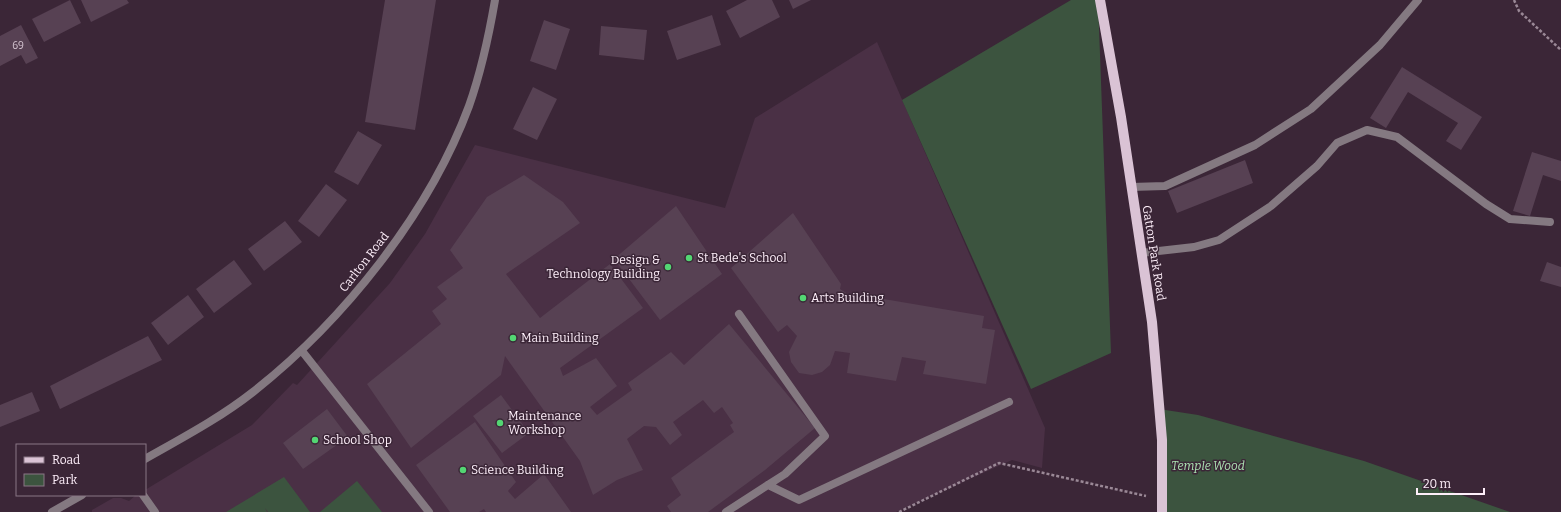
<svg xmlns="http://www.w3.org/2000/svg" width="1561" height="512" viewBox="0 0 1561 512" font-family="Bitter,serif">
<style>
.built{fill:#4a3045}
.green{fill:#3c543f}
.building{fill:#574153}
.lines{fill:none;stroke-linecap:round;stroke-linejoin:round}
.path{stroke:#9a8896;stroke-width:2.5;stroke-dasharray:3 2;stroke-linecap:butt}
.lane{stroke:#847981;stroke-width:8}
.street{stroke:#847981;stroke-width:8}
.primary{stroke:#dac3d5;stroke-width:10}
.poi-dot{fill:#53d673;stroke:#3b2637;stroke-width:1.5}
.labels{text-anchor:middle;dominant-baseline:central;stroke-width:3;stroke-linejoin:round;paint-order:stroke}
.number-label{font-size:10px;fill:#d4c4d0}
.street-label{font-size:12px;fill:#feeffa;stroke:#3b2637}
.poi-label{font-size:12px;fill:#feeffa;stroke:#3b2637;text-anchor:start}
.park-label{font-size:12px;font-style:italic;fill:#abe3b2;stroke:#3b2637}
</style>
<rect width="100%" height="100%" fill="#3b2637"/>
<!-- built -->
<path class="built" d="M877,42L1045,428L1042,468L1012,460L896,512H92V510L113,498H121L129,501L136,495H145V490L252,425L293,383L297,385L390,283L425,234L475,145L725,208L755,118Z"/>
<!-- green -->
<path class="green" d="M1071,0H1098L1111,353L1031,389L902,100Z
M1159,409L1198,415L1364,461L1510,512H1162Z
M284,477L310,512H268L265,508L267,512H226Z
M357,481L382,512H320Z"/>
<!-- building -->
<path class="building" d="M70,0L81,23L44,42L32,19Z
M81,0H127L129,3L91,22Z
M385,0H436L415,130L365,122Z
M747,0H772L780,17L740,38L726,11Z
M789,0H811L793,9Z
M712,15L721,45L677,60L667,31Z
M544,20L570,29L556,70L530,61Z
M21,25L38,58L26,64L21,55L0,66V36Z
M601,26L647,30L644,60L599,55Z
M1402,67L1482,117L1461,150L1446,141L1458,123L1408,92L1386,128L1370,118Z
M533,87L557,99L537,140L513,129Z
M358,131L382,145L358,185L334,172Z
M1532,152L1561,161V181L1543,175L1530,216L1513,211Z
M1245,160L1253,183L1177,213L1168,191Z
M524,175L563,202L580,223L506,274L540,318L610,264L643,308L560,368L563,376L596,358L617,386L590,407L597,415L632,390L628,383L671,352L684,365L729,324L815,428L765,470L708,512H671L667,506L681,495L671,478L734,432L730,425L733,423L722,407L714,413L703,400L673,422L682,435L670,445L656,427L644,426L627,439L643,470L617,480L593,495L580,461L505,356L501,375L411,448L367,384L441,324L432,311L447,299L437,287L463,268L450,250L487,197Z
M326,184L347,200L319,237L298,221Z
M676,206L722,274L660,320L614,259Z
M793,213L841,284L840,289L857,300L860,295L984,316L982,328L995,330L986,384L923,374L926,361L902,357L896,381L847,373L850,353L835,351L830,365L822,372L812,375L799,373L791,362L789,352L797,336L787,325L778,332L731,268Z
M285,221L302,242L264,271L248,249Z
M234,260L252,284L214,313L196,289Z
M1547,262L1561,267V287L1540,281Z
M188,295L204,317L168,345L151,323Z
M148,336L162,360L60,409L50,386Z
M32,392L40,411L0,427V405Z
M501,395L529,433L502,453L473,416Z
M327,409L348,437L303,469L283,443Z
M475,422L516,482L508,491L515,499L544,474L571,512H486L484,509L479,512H450L416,465Z"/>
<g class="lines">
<!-- path -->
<path class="path" d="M1514,0L1519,11L1561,50
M899,512L999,463L1146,496"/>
<!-- lane -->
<path class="lane" d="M1131,187L1165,186L1255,145L1311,109L1380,45L1418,0
M1141,253L1194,247L1219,240L1271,206L1317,166L1337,143L1367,130L1397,137L1486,204L1510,219L1550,222
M302,351L429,512
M768,485L799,500L1009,402
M143,495L155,512
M726,512L785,474L825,436L739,314"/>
<!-- street -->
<path class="street" d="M145,459C182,438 220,418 253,392C343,321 429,214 469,106C481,72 489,35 495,0
M52,512L82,495"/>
<!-- primary -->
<path class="primary" d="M1100,0L1121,117L1152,322L1162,440V512"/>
</g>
<!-- markers -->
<g class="poi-dot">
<circle cx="689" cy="258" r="4"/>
<circle cx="668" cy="267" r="4"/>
<circle cx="803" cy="298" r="4"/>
<circle cx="513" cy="338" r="4"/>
<circle cx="500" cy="423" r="4"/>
<circle cx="315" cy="440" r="4"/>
<circle cx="463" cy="470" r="4"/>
</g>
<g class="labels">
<!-- number labels -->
<g class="number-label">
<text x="18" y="46">69</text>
</g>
<!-- street labels -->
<g class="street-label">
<text transform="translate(1154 253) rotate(81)">Gatton Park Road</text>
<text transform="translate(364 262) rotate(-52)">Carlton Road</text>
</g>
<!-- poi labels -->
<g class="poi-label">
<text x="697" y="258">St Bede's School</text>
<text x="660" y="260" text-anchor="end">Design &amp;<tspan x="660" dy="14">Technology Building</tspan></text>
<text x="811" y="298">Arts Building</text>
<text x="521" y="338">Main Building</text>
<text x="508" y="416">Maintenance<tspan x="508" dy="14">Workshop</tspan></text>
<text x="323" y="440">School Shop</text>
<text x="471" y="470">Science Building</text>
</g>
<!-- park labels -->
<g class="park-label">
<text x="1208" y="466">Temple Wood</text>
</g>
</g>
<!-- legend -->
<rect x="16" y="444" width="130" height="52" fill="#3b2637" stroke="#897685"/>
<rect x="24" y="457" width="20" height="6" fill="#dac3d5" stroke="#897685"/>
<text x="52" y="464" font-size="12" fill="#feeffa">Road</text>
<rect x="24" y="474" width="20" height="12" fill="#3c543f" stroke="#897685"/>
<text x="52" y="484" font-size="12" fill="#feeffa">Park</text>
<!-- scale -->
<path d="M1417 488v6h67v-6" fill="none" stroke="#feeffa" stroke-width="2"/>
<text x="1423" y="488" font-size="12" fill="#feeffa" stroke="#3b2637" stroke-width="3" paint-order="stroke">20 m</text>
</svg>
